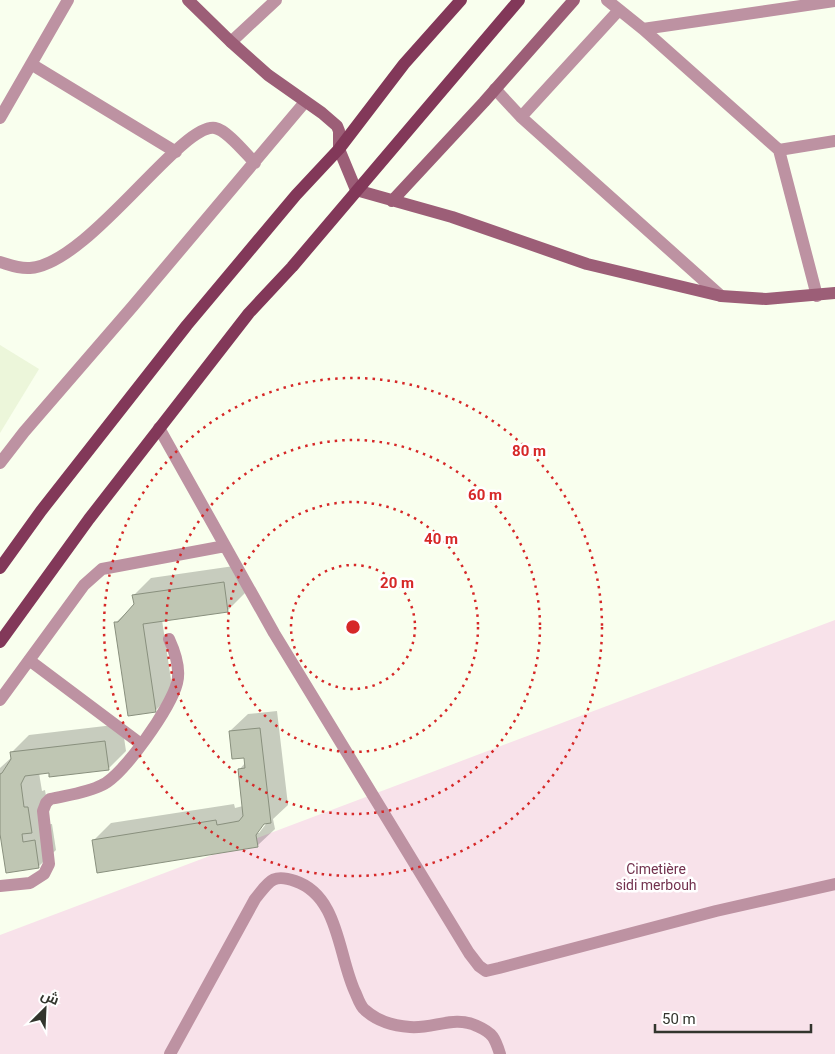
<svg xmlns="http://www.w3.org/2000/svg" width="835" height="1054" viewBox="0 0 835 1054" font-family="Roboto,Cairo,sans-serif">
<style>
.built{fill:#ecf6da}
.green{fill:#f8e2ea}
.shadow{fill:#0003;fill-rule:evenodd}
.building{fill:#bfc6b3;stroke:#89907e}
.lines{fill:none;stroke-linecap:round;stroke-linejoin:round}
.street{stroke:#bd92a2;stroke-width:12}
.secondary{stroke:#9c5e77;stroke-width:12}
.primary{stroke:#823859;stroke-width:12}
.ring{fill:none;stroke:#d62828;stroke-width:2.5;stroke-dasharray:2.5 5}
.labels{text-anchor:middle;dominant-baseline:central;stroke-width:5;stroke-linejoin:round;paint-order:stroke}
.park-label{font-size:14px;fill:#72324e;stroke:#fff}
.centre{fill:#d62828;stroke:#fff;stroke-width:2.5}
.ring-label{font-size:15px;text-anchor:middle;font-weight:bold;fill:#d62828;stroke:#fff;stroke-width:5;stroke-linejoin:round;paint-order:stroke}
</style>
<rect width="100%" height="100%" fill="#f9ffee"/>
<!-- built -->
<path class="built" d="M0,345L39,369L0,433Z"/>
<!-- green -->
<path class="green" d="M835,620V1054H0V935Z"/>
<!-- shadow -->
<path class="shadow" d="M241,565L245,593L228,610L162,620L173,693L155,711L115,623L135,605L134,595L151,578Z
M277,711L288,805L273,819L275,829L257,846L93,841L111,823L234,804L235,808L243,806L239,770L245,763V757L230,731L248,714ZM266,818L269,820L259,833H256Z
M122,724L126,751L108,769L39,773L42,791L45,790L49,814L41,825L52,824L56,850L38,867L0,825V768L12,757L11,753L29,735Z"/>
<!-- building -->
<path class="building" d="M224,582L228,612L143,624L156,712L128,716L114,622H118L134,604L132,595Z
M260,728L271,823L264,824L256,835L258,847L97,873L92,840L216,820L217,825L239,821L243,816L238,769L245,768L244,758L232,759L229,731Z
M105,741L109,770L49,777V773L25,776L21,784L24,807H28L32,833L22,834L23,842L35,840L39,868L6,873L0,834V774L2,773L11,759L10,752Z"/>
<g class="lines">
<!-- street -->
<path class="street" d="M607,0L643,29L779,150L817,296
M643,29L835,1
M231,42L276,0
M31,64L176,152
M495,89L521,117L721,296
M521,117L619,10
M0,118L68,0
M779,150L835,141
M0,262C10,265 19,269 30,268C89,264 181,122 215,128C227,130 246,154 255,163
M159,428L274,633L469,953L479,966L486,971L499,968L716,911L835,884
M0,463L24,432L133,306L305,102
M29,660L141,744
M0,700L84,585L102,569L225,546
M0,886L30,883L44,874L49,864L43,811L46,803L50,799C67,795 87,793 102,785C124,775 171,707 177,683C181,668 175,652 169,639
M170,1054L255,899C269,882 272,873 295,881C340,896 338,958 356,994C358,999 361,1007 365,1010C377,1021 395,1026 410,1027C434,1029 454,1015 477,1026C493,1033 495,1038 500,1054"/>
<!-- secondary -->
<path class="secondary" d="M188,0L231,42L268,75L322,113L337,126L339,131V149L356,190L452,217L587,264L721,296L766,299L835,293
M392,201L484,102L574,0"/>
<!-- primary -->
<path class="primary" d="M0,568L41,511L187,325L296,195L339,149L404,64L461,0
M0,642L89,519L249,313L292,267L519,0"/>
</g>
<!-- distance rings -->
<g class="ring">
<circle cx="353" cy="627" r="62"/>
<circle cx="353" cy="627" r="125"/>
<circle cx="353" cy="627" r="187"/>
<circle cx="353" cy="627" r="249"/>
</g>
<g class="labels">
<!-- park labels -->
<g class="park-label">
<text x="656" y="869">Cimetière<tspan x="656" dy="16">sidi merbouh</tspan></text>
</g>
</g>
<circle cx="353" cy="627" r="8" class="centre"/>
<g class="ring-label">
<text x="529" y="456">80 m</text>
<text x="485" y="500">60 m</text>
<text x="441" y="544">40 m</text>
<text x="397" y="588">20 m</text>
</g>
<!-- north arrow -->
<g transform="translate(45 1009) rotate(24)" stroke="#ffffff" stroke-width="4" paint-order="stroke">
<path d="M0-4L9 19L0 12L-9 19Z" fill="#32352d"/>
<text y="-8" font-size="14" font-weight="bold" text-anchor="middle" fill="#32352d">ش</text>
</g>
<!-- scale -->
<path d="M655 1024v8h156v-8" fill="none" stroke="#32352d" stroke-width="2.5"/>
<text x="662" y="1024" font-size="15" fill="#32352d" stroke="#ffffff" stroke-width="4" paint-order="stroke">50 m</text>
</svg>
